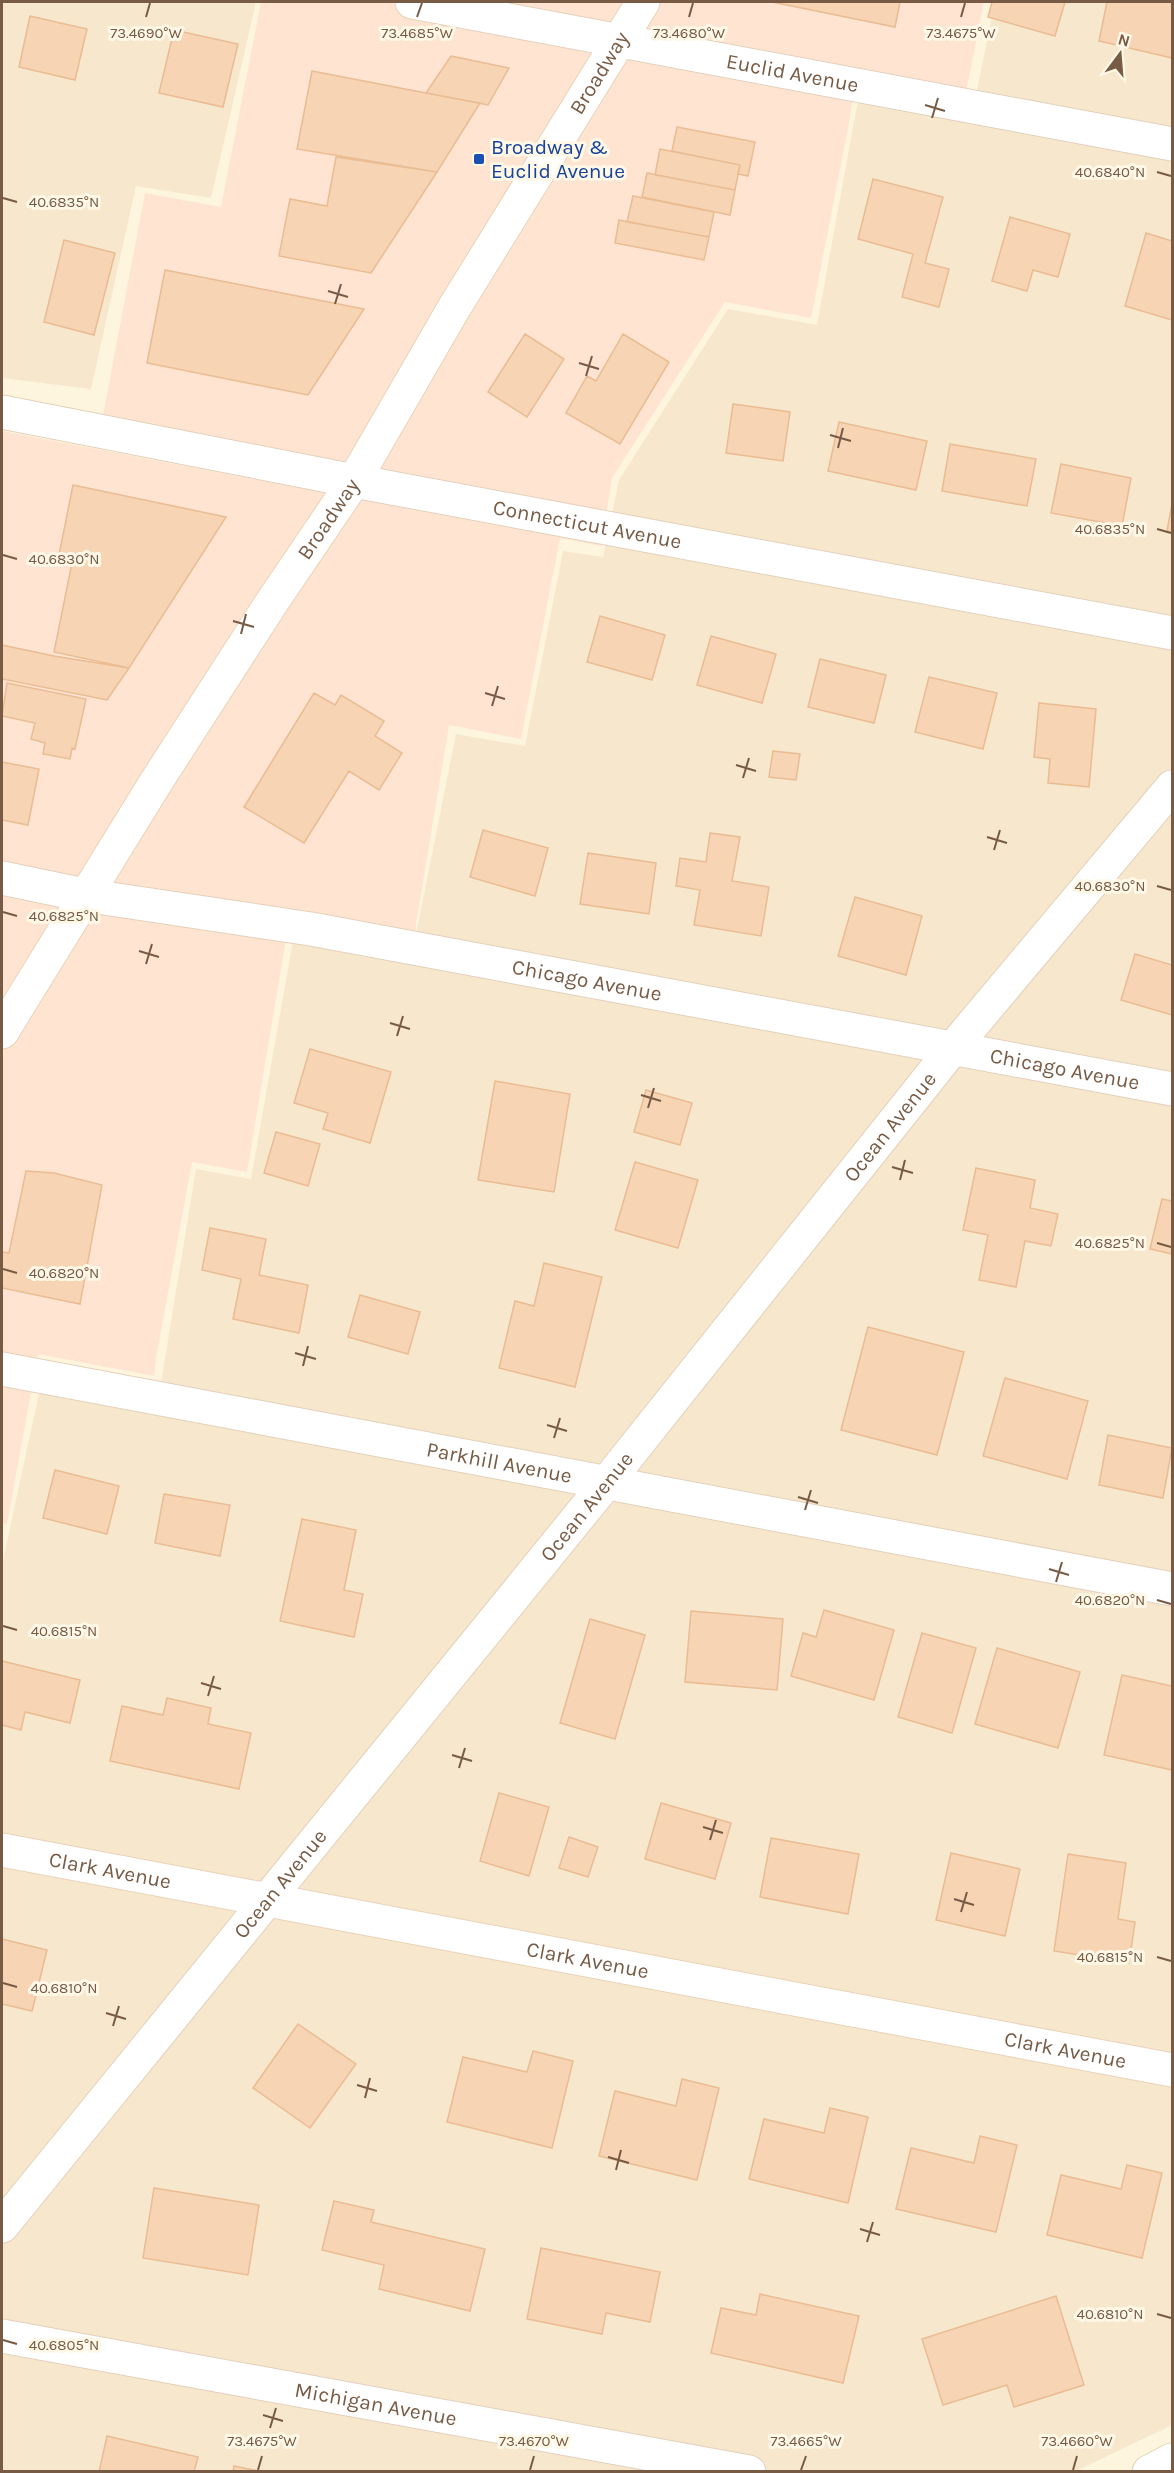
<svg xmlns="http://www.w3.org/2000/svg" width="1174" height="2473" viewBox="0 0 1174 2473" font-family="Karla,sans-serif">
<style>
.residential{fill:#f7e7cd}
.commercial{fill:#ffe4d2}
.building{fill:#f6d4b4;stroke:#eabc93;stroke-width:1.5}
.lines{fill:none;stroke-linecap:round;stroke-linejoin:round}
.street-casing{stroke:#e3d1ba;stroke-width:35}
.secondary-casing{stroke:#e9d3b8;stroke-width:35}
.street{stroke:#fff;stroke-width:33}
.secondary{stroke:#fff;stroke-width:33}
.ticks{fill:none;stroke:#775b45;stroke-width:2}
.transit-dot{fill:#1a4fb4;stroke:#fff8e7;stroke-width:2}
.labels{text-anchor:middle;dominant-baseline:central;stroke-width:6;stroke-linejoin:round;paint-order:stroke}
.street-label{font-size:21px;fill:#775b45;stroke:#fff8e7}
.transit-label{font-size:21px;fill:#164399;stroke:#fff8e7;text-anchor:start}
.ticks-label{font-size:15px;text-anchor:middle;fill:#775b45;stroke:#fff8e7;stroke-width:6;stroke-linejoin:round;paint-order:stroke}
</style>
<rect width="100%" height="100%" fill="#fef5df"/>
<!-- residential -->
<path class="residential" d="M2,2H256L211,198L136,186L91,389L2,378Z
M995,2H1172V2425L1074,2472H2V1565L46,1361L161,1383L196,1169L251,1179L294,935L411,959L456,734L525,746L563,551L603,557L619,480L728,309L817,325L862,78L976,95Z"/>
<!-- commercial -->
<path class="commercial" d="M261,2H984L966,92L857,71L849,123L811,318L725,302L612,478L601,546L560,538L521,739L449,725L416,924L415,946L289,921L247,1172L192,1162L156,1358L154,1376L38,1354L7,1524L2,1523V431L506,527L98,442L145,193L221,207Z"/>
<!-- building -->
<path class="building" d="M772,2H900L895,27Z
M992,2H1065L1055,36L988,17Z
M1107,2H1172V58L1099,41Z
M30,16L87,29L75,80L19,67Z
M174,30L238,44L223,107L159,93Z
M451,56L509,68L488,105L426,93Z
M312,71L426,93L480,103L437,172L297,149Z
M677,127L755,142L748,176L738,174L740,165L672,151Z
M660,149L740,165L735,190L655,175Z
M336,157L437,172L371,273L279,256L290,199L327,206Z
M647,173L735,190L730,215L642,197Z
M873,179L943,197L925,263L949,269L939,307L902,297L913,254L858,239Z
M633,196L714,212L709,237L627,222Z
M1010,217L1070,234L1058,277L1033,270L1027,291L992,281Z
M619,220L709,237L704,260L615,243Z
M1146,233L1172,241V320L1125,306Z
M64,240L115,253L94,335L44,322Z
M165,270L364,309L308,395L147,363Z
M525,334L564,359L527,417L488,392Z
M623,334L669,362L620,444L566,413L587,376L596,381Z
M733,404L790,412L783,461L726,453Z
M839,422L927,441L916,490L828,471Z
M950,444L1036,459L1027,506L942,491Z
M1061,464L1131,478L1122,526L1051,513Z
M73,485L226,517L129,668L54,652L73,558L59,555Z
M1172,504V532L1167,531Z
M600,616L665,635L652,680L587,662Z
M711,636L776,654L762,703L697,685Z
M2,645L54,656L129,668L107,700L2,679Z
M820,659L886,675L874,723L808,707Z
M929,677L997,693L983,749L915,732Z
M7,683L86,699L75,749L72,748L70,759L43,754L45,743L31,739L35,723L2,716Z
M314,693L335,705L341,695L384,721L375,736L402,753L379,790L349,771L304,843L244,807Z
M1039,703L1096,709L1089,787L1048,783L1050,759L1034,757Z
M773,751L800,754L796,780L769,777Z
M2,762L39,769L28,825L2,820Z
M483,830L548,848L535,896L470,877Z
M710,833L740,837L732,881L769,887L761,936L694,925L700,890L676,886L680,858L706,862Z
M588,853L656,863L649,914L580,904Z
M855,897L922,916L906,975L838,956Z
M1135,954L1172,965V1015L1121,1000Z
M310,1049L391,1072L370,1143L323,1129L328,1113L294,1103Z
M495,1081L570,1094L554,1192L478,1180Z
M646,1090L692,1103L680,1145L634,1132Z
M276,1132L320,1144L308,1186L264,1173Z
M635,1162L698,1180L678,1248L615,1230Z
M976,1168L1035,1180L1030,1208L1058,1214L1051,1246L1025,1241L1016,1287L979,1280L988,1235L963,1230Z
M26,1171L54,1173L102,1185L80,1304L2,1288V1252L9,1253Z
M1162,1199L1172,1201V1254L1150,1249Z
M210,1228L266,1239L259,1275L308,1285L299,1333L233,1319L241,1279L202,1270Z
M544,1263L602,1277L575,1387L499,1368L515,1301L534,1306Z
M360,1295L420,1312L408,1354L348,1337Z
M868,1327L964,1352L937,1455L841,1430Z
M1005,1378L1088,1401L1067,1479L983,1456Z
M1108,1435L1172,1448L1163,1498L1099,1485Z
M55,1470L119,1486L107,1534L43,1518Z
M164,1494L230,1505L220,1556L155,1543Z
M302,1519L356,1530L344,1590L363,1594L354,1637L280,1621Z
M824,1610L894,1630L874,1700L791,1676L803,1633L816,1637Z
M691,1611L783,1619L777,1690L685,1682Z
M590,1619L645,1635L615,1739L560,1723Z
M922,1633L976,1648L952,1733L898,1717Z
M997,1648L1080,1672L1058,1748L975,1724Z
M2,1661L80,1680L70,1723L25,1712L21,1730L2,1725Z
M1122,1675L1172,1686V1770L1104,1755Z
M167,1698L211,1708L208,1724L251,1733L239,1789L110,1761L122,1706L163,1715Z
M499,1793L549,1807L529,1876L480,1861Z
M661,1803L731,1823L715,1879L645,1859Z
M569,1837L598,1847L588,1877L559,1868Z
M771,1838L859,1854L848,1914L760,1897Z
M951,1853L1020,1869L1005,1936L936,1920Z
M1068,1854L1126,1863L1118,1919L1135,1922L1129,1963L1054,1951Z
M2,1939L47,1950L32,2011L2,2004Z
M298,2024L356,2064L310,2128L253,2088Z
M533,2051L573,2061L552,2148L447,2122L463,2057L527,2072Z
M682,2079L719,2088L697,2180L599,2156L615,2091L676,2106Z
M830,2108L868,2117L848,2203L749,2179L764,2119L824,2133Z
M980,2136L1017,2145L996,2232L896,2209L911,2148L974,2163Z
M1127,2165L1162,2173L1142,2258L1047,2235L1061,2175L1121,2189Z
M154,2188L259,2205L248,2275L143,2258Z
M334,2201L374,2210L371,2222L485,2249L470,2311L379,2289L384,2265L322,2250Z
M541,2248L660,2272L650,2322L606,2313L602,2334L527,2319Z
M760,2294L859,2316L843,2383L711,2353L721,2308L756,2315Z
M1056,2296L1084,2385L1014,2407L1007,2385L943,2405L922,2339Z
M107,2436L198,2457L194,2472H99Z
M234,2466L264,2472H233Z"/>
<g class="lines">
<defs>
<g id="street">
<path id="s1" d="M412,2L1172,144"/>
<path id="s2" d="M2,412L354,481L1172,633"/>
<path id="s3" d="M2,878L84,895L311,929L1172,1089"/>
<path id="s4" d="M2,1369L1172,1589"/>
<path id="s5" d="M2,2226L607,1482L953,1048L1172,787"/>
<path id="s6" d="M2,2336L749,2472"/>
<path d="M1149,2472L1172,2460"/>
</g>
<g id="secondary">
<path id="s7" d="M2,1032L156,782L272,602L354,481L454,308L643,2"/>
<path id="s8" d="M2,1850L1172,2070"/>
</g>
</defs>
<!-- street casing -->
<use href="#street" class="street-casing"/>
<!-- secondary casing -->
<use href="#secondary" class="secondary-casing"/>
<!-- street -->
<use href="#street" class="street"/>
<!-- secondary -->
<use href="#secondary" class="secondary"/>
</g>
<!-- ticks -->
<path class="ticks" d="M146,17L150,3M417,17L422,3M689,17L693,3M961,17L965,3M925,105L945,111M932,118L938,98M1157,172L1171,176M3,198L17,202M328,291L348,297M335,304L341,284M579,363L599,369M586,376L592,356M830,435L851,441M838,448L843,428M1157,529L1171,533M3,555L17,559M233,621L254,627M241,634L246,614M485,693L505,699M492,706L498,686M736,765L756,771M743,778L749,758M987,837L1007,843M994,850L1000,830M1157,886L1171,890M3,912L17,916M139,951L159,957M146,964L152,944M390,1023L410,1029M397,1036L403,1016M641,1095L661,1101M648,1108L654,1088M892,1167L913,1173M900,1180L905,1160M1157,1243L1171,1247M3,1269L17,1273M295,1353L316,1359M303,1366L308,1346M547,1425L567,1431M554,1438L560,1418M798,1497L818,1503M805,1510L811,1490M1049,1569L1069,1575M1056,1582L1062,1562M1157,1600L1171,1604M3,1626L17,1630M201,1683L221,1689M208,1696L214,1676M452,1755L472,1761M459,1768L465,1748M703,1827L723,1833M710,1840L716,1820M954,1899L974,1905M961,1912L967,1892M1157,1957L1171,1961M3,1983L17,1987M106,2013L126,2019M113,2026L119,2006M357,2085L377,2091M365,2098L370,2078M608,2157L629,2163M616,2170L621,2150M860,2229L880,2235M867,2242L873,2222M1157,2314L1171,2318M3,2340L17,2344M263,2415L283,2421M270,2428L276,2408M258,2470L262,2456M530,2470L534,2456M801,2470L806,2456M1073,2470L1077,2456"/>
<!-- markers -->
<rect class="transit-dot" x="473" y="153" width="12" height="12" rx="3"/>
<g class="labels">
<!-- street labels -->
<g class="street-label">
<text stroke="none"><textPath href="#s1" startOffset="387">Euclid Avenue</textPath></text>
<text stroke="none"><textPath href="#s7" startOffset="1130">Broadway</textPath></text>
<text stroke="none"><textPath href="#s7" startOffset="608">Broadway</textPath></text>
<text stroke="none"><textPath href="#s2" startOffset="596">Connecticut Avenue</textPath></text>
<text stroke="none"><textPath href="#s3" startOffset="594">Chicago Avenue</textPath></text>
<text stroke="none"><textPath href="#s3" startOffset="1080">Chicago Avenue</textPath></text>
<text stroke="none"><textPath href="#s5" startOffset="1413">Ocean Avenue</textPath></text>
<text stroke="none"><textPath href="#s4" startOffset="506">Parkhill Avenue</textPath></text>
<text stroke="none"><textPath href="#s5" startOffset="927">Ocean Avenue</textPath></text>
<text stroke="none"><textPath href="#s8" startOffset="110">Clark Avenue</textPath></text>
<text stroke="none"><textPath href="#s5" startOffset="441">Ocean Avenue</textPath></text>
<text stroke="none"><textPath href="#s8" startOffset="596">Clark Avenue</textPath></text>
<text stroke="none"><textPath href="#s8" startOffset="1082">Clark Avenue</textPath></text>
<text stroke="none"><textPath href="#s6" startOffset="380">Michigan Avenue</textPath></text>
</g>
<!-- transit labels -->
<g class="transit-label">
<text x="491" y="147">Broadway &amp;<tspan x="491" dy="24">Euclid Avenue</tspan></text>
</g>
</g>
<g class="ticks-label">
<text x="146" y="38">73.4690°W</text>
<text x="417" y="38">73.4685°W</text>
<text x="689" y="38">73.4680°W</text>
<text x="961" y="38">73.4675°W</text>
<text x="1110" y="177">40.6840°N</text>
<text x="64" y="207">40.6835°N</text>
<text x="1110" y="534">40.6835°N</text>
<text x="64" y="564">40.6830°N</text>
<text x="1110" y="891">40.6830°N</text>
<text x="64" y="921">40.6825°N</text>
<text x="1110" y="1248">40.6825°N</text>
<text x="64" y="1278">40.6820°N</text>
<text x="1110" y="1605">40.6820°N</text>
<text x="64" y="1636">40.6815°N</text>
<text x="1110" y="1962">40.6815°N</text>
<text x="64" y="1993">40.6810°N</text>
<text x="1110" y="2319">40.6810°N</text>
<text x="64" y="2350">40.6805°N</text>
<text x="262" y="2446">73.4675°W</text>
<text x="534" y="2446">73.4670°W</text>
<text x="806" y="2446">73.4665°W</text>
<text x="1077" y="2446">73.4660°W</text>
</g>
<!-- border -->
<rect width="1174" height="2473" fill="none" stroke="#775b45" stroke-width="6"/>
<!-- north arrow -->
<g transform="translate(1120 54) rotate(16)" stroke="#fff8e7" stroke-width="4.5" paint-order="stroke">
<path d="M0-4.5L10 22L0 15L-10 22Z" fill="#775b45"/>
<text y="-9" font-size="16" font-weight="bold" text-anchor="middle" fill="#775b45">N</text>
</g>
</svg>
